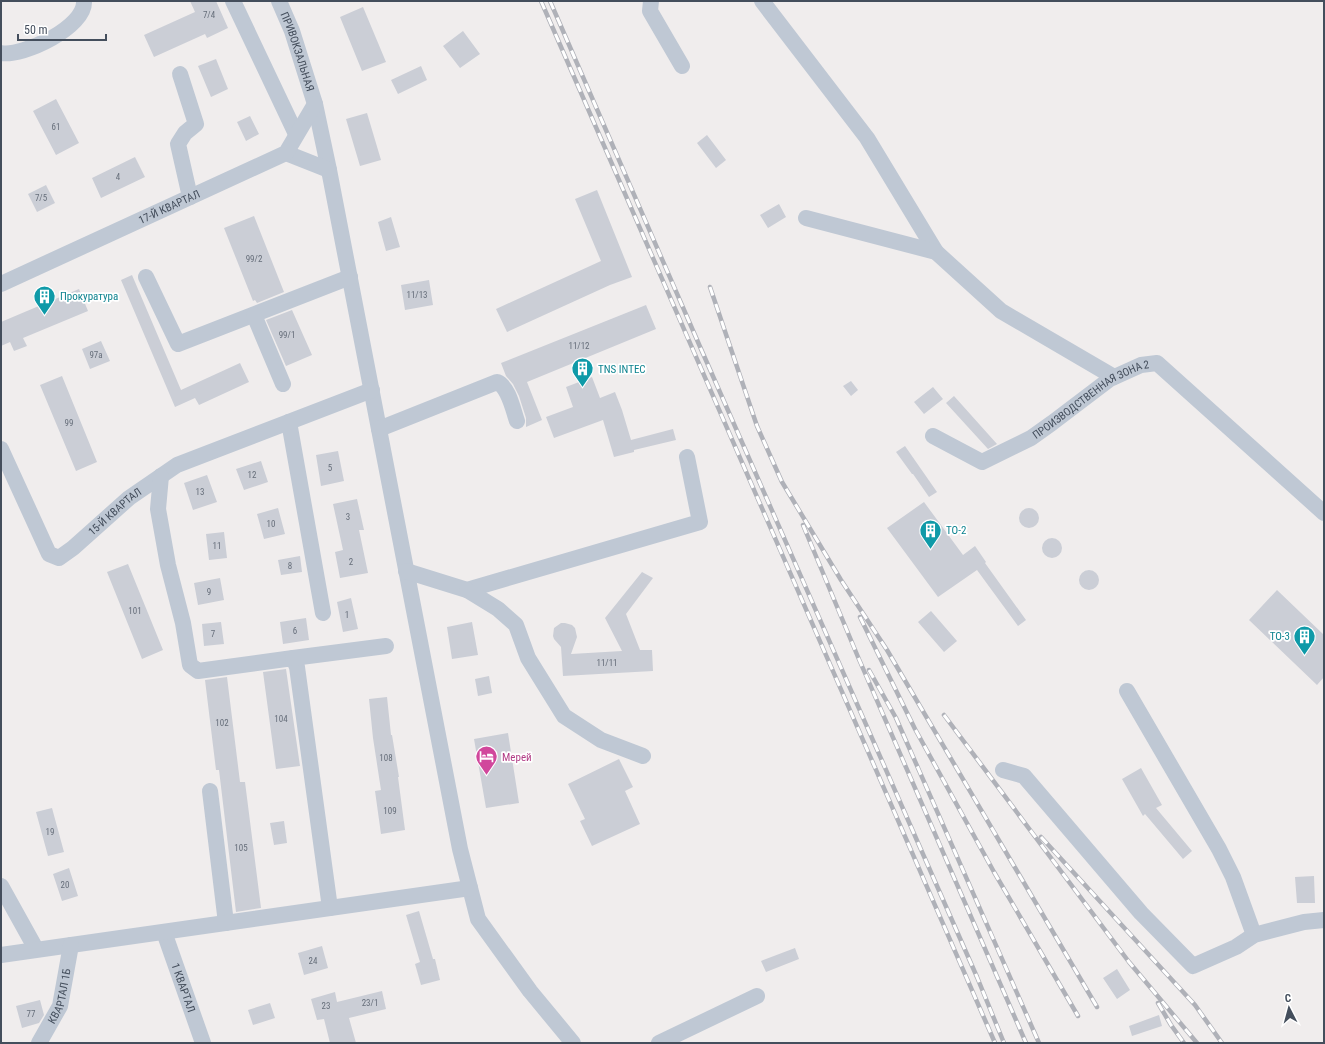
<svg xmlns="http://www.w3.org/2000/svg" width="1325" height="1044" viewBox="0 0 1325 1044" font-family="'Roboto Condensed',sans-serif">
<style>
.building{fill:#cbced6}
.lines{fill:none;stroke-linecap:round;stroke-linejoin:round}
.minor{stroke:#bfc8d4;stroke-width:16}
.rail-casing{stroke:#afb1b8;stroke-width:4.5}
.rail{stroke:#fff;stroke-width:3;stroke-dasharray:9;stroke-linecap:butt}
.labels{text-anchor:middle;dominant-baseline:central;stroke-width:3.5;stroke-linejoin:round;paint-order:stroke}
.number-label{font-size:9px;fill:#666e7a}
.street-label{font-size:11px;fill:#444e5c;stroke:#fff}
.culture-label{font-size:11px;fill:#0d838f;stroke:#fff;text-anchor:start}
.hotel-label{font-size:11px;fill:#b23c85;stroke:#fff;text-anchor:start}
</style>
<rect width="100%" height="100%" fill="#f0eded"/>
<!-- building -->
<path class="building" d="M190,1H216L228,28L207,38L205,34L154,57L144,35L195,12Z
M363,7L386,62L362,71L340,17Z
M463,31L480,54L460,68L443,46Z
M216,59L228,89L211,97L198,66Z
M421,66L427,80L398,94L391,80Z
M56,99L79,143L56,155L33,111Z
M367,113L381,160L360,166L346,119Z
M250,116L259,134L246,141L237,122Z
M707,135L726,160L716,168L697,143Z
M135,157L145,177L101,198L92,178Z
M46,185L55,203L37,212L28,194Z
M597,190L632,277L610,285L507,332L496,309L601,261L575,199Z
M779,204L786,217L768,228L760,215Z
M254,216L284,292L257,303L255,300L253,301L224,228Z
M391,217L400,247L386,251L378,222Z
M132,275L181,390L240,363L249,382L199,405L195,398L175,407L121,280Z
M429,280L433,305L405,310L401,285Z
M79,289L88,311L23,338L27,346L14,351L10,342L1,346V322Z
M646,305L656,329L527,382L542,420L526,427V418L519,396L513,384L506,376L501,363Z
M292,310L312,355L286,366L266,320Z
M101,341L110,361L90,369L82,349Z
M62,376L97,462L76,471L40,385Z
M592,377L600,398L615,392L622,410L631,440L673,429L676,440L634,450V452L614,457L603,420L554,438L546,417L573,407L566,387Z
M851,381L858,390L851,396L843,386Z
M933,387L943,399L924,414L914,402Z
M954,396L997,444L988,449L946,403Z
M905,446L937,492L929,497L913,474H912L896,452Z
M338,451L344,481L321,486L316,455Z
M261,461L268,482L244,490L236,469Z
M207,475L217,502L193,510L184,483Z
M357,499L364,530H359L368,573L340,578L335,552L343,550L333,504Z
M924,502L963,555L975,546L986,562L985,563L1026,620L1018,626L977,570L938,597L887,528Z
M1019 518a10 10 0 1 1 20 0a10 10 0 1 1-20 0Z
M278,508L285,534L264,539L257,514Z
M224,532L227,558L209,560L206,534Z
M1042 548a10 10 0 1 1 20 0a10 10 0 1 1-20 0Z
M300,556L302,572L281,575L278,560Z
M128,564L163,650L142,659L107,572Z
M1079 580a10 10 0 1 1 20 0a10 10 0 1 1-20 0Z
M642,572L653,578L626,614L640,650H652L653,671L563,676L561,647L554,639L553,636L554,628L561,623H565L572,625L575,628L577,637L571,654L622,651L605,618Z
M220,578L224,600L198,605L194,583Z
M1277,590L1324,635V677L1317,685L1249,620Z
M351,598L358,629L343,632L337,602Z
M931,611L957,641L944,652L918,622Z
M306,618L309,640L283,644L280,622Z
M221,622L224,644L204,646L202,624Z
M472,622L478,655L452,659L447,627Z
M286,669L300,766L276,769L263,672Z
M489,676L492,693L478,696L475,679Z
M227,677L240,782H245L261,908L236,912L219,770H216L205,680Z
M387,697L391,735H392L399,777H398L405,830L381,834L375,791L381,790L373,738L369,699Z
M508,733L519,803L486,808L474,739Z
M619,759L633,787L625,791L640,824L592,846L580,821L585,819L568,784Z
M1141,768L1162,805L1156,808L1192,851L1183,859L1145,814L1143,816L1122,779Z
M52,808L64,852L48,856L36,812Z
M284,821L287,843L274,845L270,823Z
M69,868L78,896L62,901L53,874Z
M1314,876L1315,903H1297L1295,877Z
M419,911L433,959H435L440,980L421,985L415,964L420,962L406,915Z
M322,946L328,968L304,975L298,953Z
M795,948L799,959L766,972L761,961Z
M1117,969L1130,990L1117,999L1103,978Z
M382,991L386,1009L349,1018L356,1043H330L324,1019L317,1020L311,999L335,992L337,1002Z
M40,1000L44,1015L39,1023L22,1028L16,1006Z
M270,1003L275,1018L253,1025L248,1010Z
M1159,1015L1162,1026L1132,1036L1129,1026Z"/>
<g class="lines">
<!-- minor -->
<g class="minor">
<path d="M233,1L296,134"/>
<path id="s1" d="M279,1L292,31L315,104L329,170L460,849L478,919L530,991L573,1043"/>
<path d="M651,1L650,11L682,66"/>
<path d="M762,1L867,138L936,252"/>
<path d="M1,53C23,57 86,27 84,1"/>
<path d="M180,74L196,124L185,133L178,144L190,197"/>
<path d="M286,153L329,170"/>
<path d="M806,218L936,252L1001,311L1114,377"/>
<path d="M146,277L178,344L350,277"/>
<path id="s2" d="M1,284L286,153L315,104"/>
<path d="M254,315L283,384"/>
<path d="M289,422L323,613"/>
<path d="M379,429L497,382C509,387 513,410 517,421"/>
<path id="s3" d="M933,436L982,462L1031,438L1052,423L1110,379L1141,365L1157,363L1324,513"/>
<path id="s4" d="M1,449L49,554L59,558L73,548L129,498L177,465L372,390"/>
<path d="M161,476L158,509L168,565L183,623L190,665L198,671L293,658L297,667L330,908"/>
<path d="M406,571L467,590L700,522L687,457"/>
<path d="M467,590L498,609L516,625L528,658L564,716L601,740L643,756"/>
<path d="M293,658L386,646"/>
<path d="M1127,691L1219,849L1233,877L1254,935"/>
<path d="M1003,770L1024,776L1141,913L1193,966L1236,947L1254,935L1304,922L1324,920"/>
<path d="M210,791L226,923"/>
<path d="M1,886L36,949"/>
<path id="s5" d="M164,932L203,1043"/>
<path d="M1,955L470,888"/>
<path id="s6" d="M39,1043L60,1006L71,945"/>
<path d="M659,1043L757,996"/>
</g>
<defs>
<path id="rail" d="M541,1L995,1043
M550,1L701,349L977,977L1004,1043
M710,287L757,426L782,482L841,580L887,650L1097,1007
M803,525L858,657L1026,1043
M860,617L915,729L994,872L1078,1016
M869,670L896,718L1039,1043
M944,715L1129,962L1197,1043
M1041,837L1195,1005L1222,1043
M1158,1003L1171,1025L1184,1043"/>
</defs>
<!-- rail casing -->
<use href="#rail" class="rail-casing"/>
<!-- rail -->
<use href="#rail" class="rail"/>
</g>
<!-- icons -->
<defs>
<symbol id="building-pin" viewBox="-11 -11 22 30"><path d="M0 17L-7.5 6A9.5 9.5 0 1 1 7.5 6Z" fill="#0f9aa8" stroke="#fff"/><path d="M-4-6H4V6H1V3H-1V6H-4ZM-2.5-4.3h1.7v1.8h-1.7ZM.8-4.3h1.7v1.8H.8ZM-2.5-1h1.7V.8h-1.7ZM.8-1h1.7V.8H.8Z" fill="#fff"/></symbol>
<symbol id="hotel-pin" viewBox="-11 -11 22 30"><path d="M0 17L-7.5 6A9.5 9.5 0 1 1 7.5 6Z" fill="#d1479c" stroke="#fff"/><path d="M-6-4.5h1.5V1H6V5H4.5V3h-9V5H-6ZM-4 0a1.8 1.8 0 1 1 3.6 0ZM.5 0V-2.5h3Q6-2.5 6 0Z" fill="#fff"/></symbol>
</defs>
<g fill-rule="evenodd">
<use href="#building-pin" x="32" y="284" width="25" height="34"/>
<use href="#building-pin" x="570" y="356" width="25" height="34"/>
<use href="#building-pin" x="918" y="518" width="25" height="34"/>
<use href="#building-pin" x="1292" y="624" width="25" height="34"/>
<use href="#hotel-pin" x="474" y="744" width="25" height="34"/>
</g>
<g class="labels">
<!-- number labels -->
<g class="number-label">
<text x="209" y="15">7/4</text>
<text x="56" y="127">61</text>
<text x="118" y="177">4</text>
<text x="41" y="198">7/5</text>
<text x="254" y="259">99/2</text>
<text x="417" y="295">11/13</text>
<text x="287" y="335">99/1</text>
<text x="579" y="346">11/12</text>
<text x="96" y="355">97а</text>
<text x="69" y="423">99</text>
<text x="330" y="468">5</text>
<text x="252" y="475">12</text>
<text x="200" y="492">13</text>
<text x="348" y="517">3</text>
<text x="271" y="524">10</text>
<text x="217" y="546">11</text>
<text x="351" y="562">2</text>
<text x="290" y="566">8</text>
<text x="209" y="592">9</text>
<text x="135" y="611">101</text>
<text x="347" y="615">1</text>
<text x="295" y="631">6</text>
<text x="213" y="634">7</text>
<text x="607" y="663">11/11</text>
<text x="281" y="719">104</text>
<text x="222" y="723">102</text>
<text x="386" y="758">108</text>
<text x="390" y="811">109</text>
<text x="50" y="832">19</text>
<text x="241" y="848">105</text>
<text x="65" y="885">20</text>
<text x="313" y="961">24</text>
<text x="370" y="1003">23/1</text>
<text x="326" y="1006">23</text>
<text x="31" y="1014">77</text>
</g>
<!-- street labels -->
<g class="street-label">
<text stroke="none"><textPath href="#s1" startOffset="54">ПРИВОКЗАЛЬНАЯ</textPath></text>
<text stroke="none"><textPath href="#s2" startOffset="185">17-Й КВАРТАЛ</textPath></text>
<text stroke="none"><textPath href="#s3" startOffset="182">ПРОИЗВОДСТВЕННАЯ ЗОНА 2</textPath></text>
<text stroke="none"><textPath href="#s4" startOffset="199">15-Й КВАРТАЛ</textPath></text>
<text stroke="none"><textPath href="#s5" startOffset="59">1 КВАРТАЛ</textPath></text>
<text stroke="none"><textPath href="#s6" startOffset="52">КВАРТАЛ 1Б</textPath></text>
</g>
<!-- culture labels -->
<g class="culture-label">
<text x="60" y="296">Прокуратура</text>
<text x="598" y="369">TNS INTEC</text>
<text x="946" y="530">ТО-2</text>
<text x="1290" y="636" text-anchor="end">ТО-3</text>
</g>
<!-- hotel labels -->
<g class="hotel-label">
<text x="502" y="757">Мерей</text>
</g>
</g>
<!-- border -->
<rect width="1325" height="1044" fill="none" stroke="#444e5c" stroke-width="4"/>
<!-- north arrow -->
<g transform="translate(1289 1008) rotate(354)" stroke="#ffffff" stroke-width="3" paint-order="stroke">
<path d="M0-3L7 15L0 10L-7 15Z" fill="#444e5c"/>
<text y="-6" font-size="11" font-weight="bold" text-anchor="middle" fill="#444e5c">С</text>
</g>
<!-- scale -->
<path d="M18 34v6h88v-6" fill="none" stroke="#444e5c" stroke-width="2"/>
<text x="24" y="34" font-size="12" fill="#444e5c" stroke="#ffffff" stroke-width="3" paint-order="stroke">50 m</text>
</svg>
